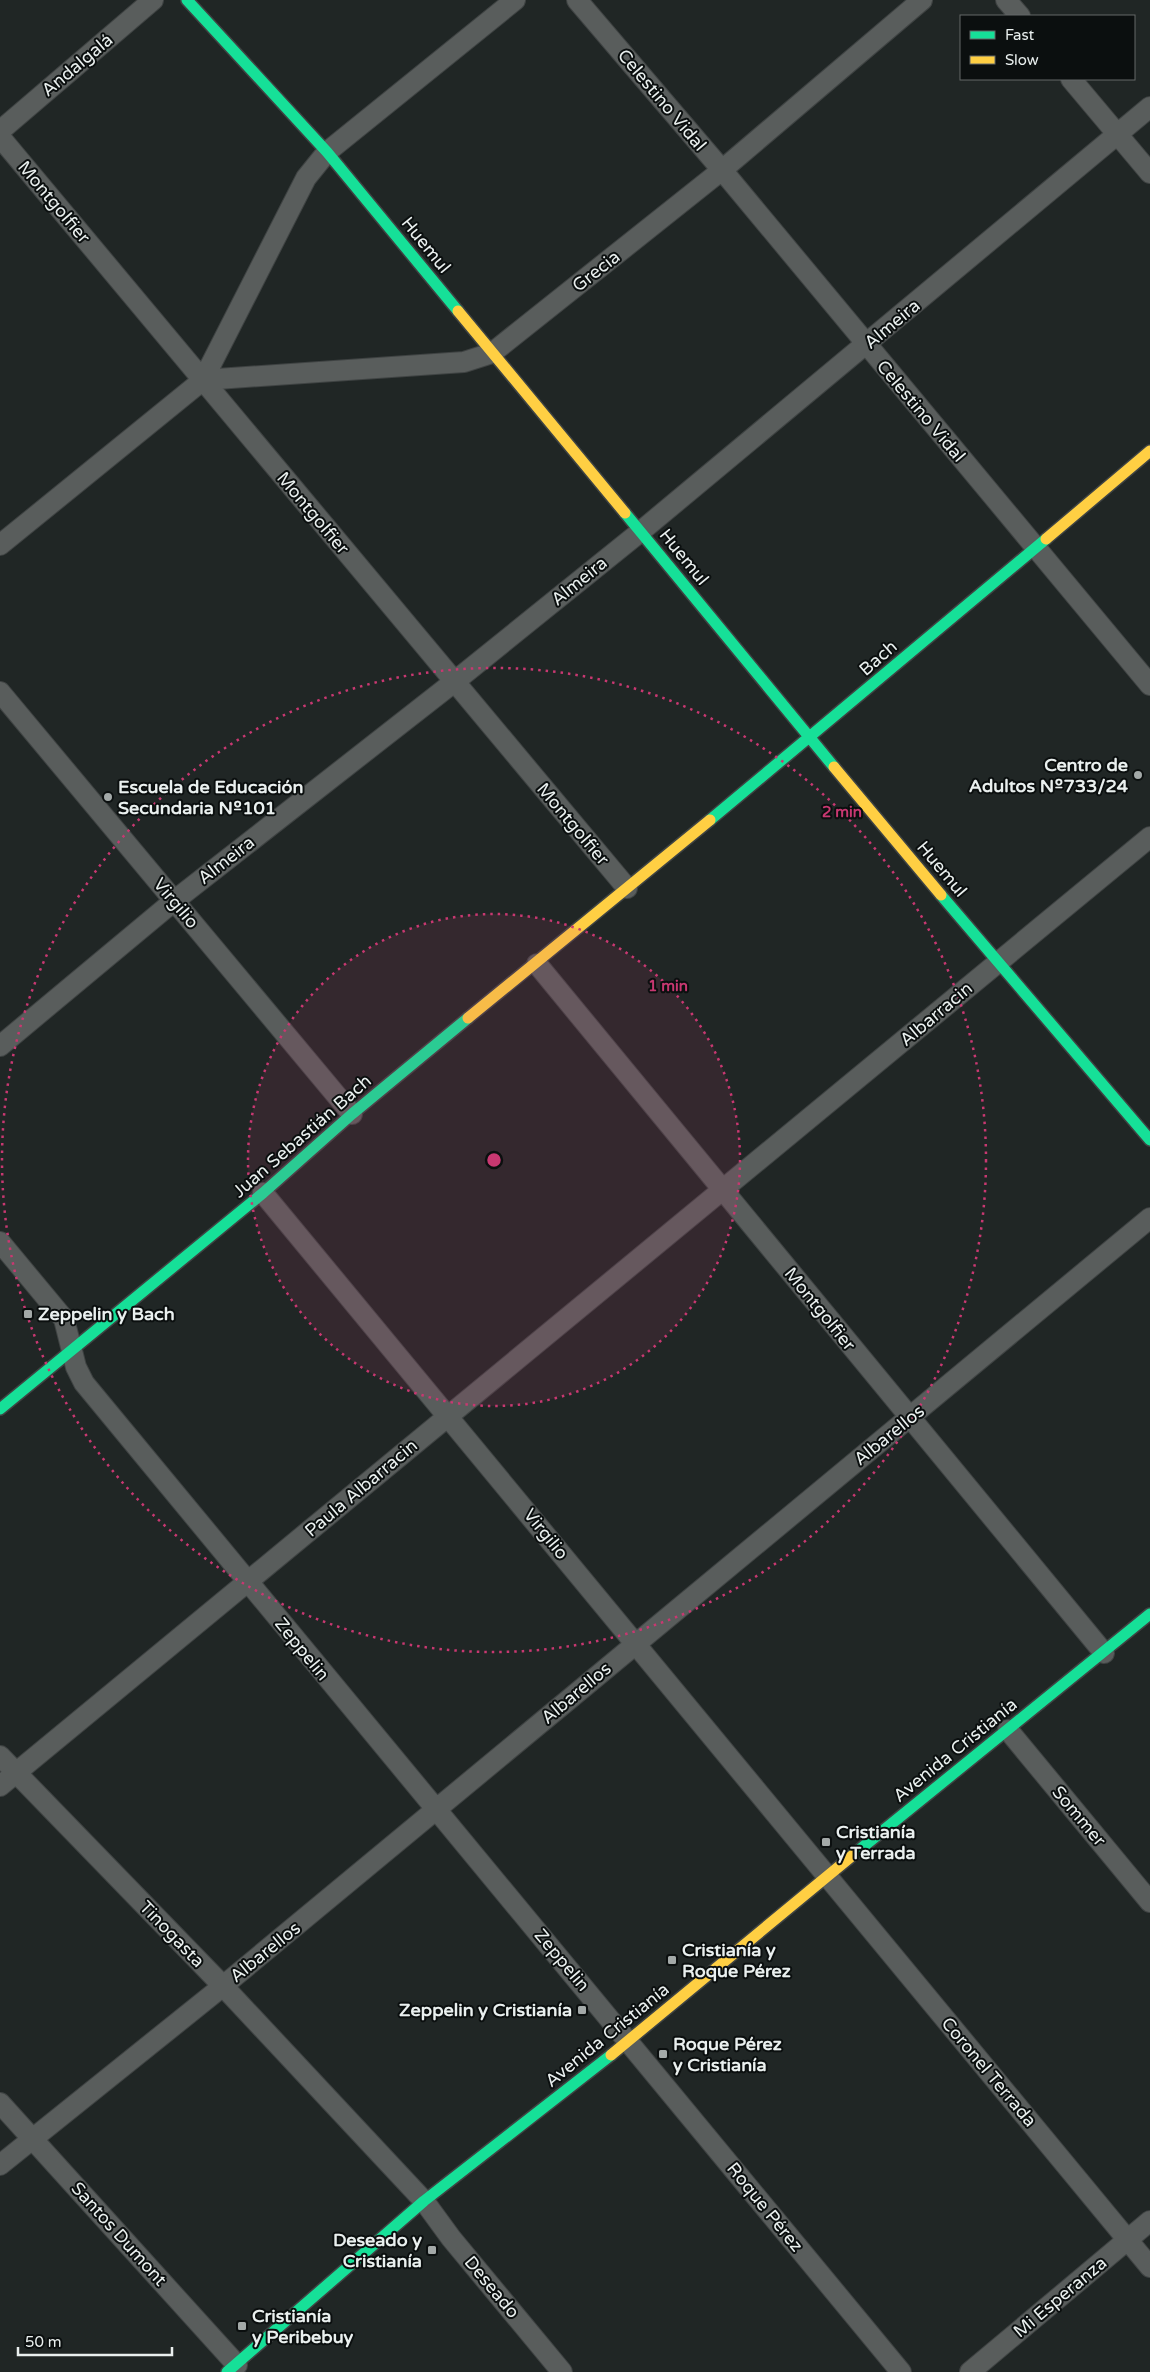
<svg xmlns="http://www.w3.org/2000/svg" width="1150" height="2372" viewBox="0 0 1150 2372" font-family="'Varela Round',sans-serif">
<style>
.lines{fill:none;stroke-linecap:round;stroke-linejoin:round}
.street-casing{stroke:#3f4343;stroke-width:22}
.fast-casing{stroke:#3f4343;stroke-width:14}
.slow-casing{stroke:#3f4343;stroke-width:14}
.street{stroke:#595d5c;stroke-width:20}
.fast{stroke:#16e098;stroke-width:11}
.slow{stroke:#ffcf43;stroke-width:11}
.ring{fill:none;stroke:#c83871;stroke-width:2.5;stroke-dasharray:2.5 5}
.poi-dot{fill:#a3a9a8;stroke:#0b0f0f;stroke-width:2}
.labels{text-anchor:middle;dominant-baseline:central;stroke-width:4;stroke-linejoin:round;paint-order:stroke}
.street-label{font-size:18px;fill:#eaf0ef;stroke:#0b0f0f}
.poi-label{font-size:18px;font-weight:bold;fill:#eaf0ef;stroke:#0b0f0f;text-anchor:start}
.centre{fill:#c83871;stroke:#0b0f0f;stroke-width:2.5}
.ring-label{font-size:15px;text-anchor:middle;font-weight:bold;fill:#c83871;stroke:#0b0f0f;stroke-width:4;stroke-linejoin:round;paint-order:stroke}
</style>
<rect width="100%" height="100%" fill="#202625"/>
<g class="lines">
<defs>
<path id="street" d="M577,0L722,170L1150,685
M1006,0L1020,16
M1071,79L1150,173
M0,131L153,0
M0,137L627,888
M203,380L464,362L492,353L722,170L922,0
M0,545L203,380L306,178L327,152L515,0
M0,692L352,1114
M537,964L1104,1653
M0,1046L174,901L454,682L640,532L1150,107
M263,1193L1150,2267
M0,1242L64,1319L76,1367L84,1383L901,2372
M1008,1730L1150,1902
M0,1756L223,1986L424,2201L451,2238L562,2372
M0,1786L1150,837
M0,2103L237,2365
M0,2165L223,1986L1150,1218
M970,2372L1150,2221"/>
<path id="fast" d="M187,0L327,152L458,311
M625,513L834,767
M710,820L1046,539
M941,895L1150,1140
M0,1409L263,1193L352,1114L468,1018
M853,1855L1150,1614
M227,2372L424,2201L611,2055"/>
<path id="slow" d="M458,311L625,513
M1046,539L1150,451
M834,767L941,895
M468,1018L710,820
M611,2055L853,1855"/>
</defs>
<!-- street casing -->
<use href="#street" class="street-casing"/>
<!-- fast casing -->
<use href="#fast" class="fast-casing"/>
<!-- slow casing -->
<use href="#slow" class="slow-casing"/>
<!-- street -->
<use href="#street" class="street"/>
<!-- fast -->
<use href="#fast" class="fast"/>
<!-- slow -->
<use href="#slow" class="slow"/>
</g>
<!-- distance rings -->
<circle cx="494" cy="1160" r="246" fill="#c83871" fill-opacity=".12"/>
<g class="ring">
<circle cx="494" cy="1160" r="246"/>
<circle cx="494" cy="1160" r="492"/>
</g>
<!-- markers -->
<g class="poi-dot">
<circle cx="1138" cy="775" r="5"/>
<circle cx="108" cy="797" r="5"/>
<rect x="23" y="1309" width="10" height="10" rx="2.5"/>
<rect x="821" y="1837" width="10" height="10" rx="2.5"/>
<rect x="667" y="1955" width="10" height="10" rx="2.5"/>
<rect x="577" y="2005" width="10" height="10" rx="2.5"/>
<rect x="658" y="2049" width="10" height="10" rx="2.5"/>
<rect x="427" y="2245" width="10" height="10" rx="2.5"/>
<rect x="237" y="2321" width="10" height="10" rx="2.5"/>
</g>
<g class="labels">
<!-- street labels -->
<g class="street-label">
<text transform="translate(77 65) rotate(-40)">Andalgalá</text>
<text transform="translate(662 100) rotate(50)">Celestino Vidal</text>
<text transform="translate(54 202) rotate(50)">Montgolfier</text>
<text transform="translate(426 245) rotate(51)">Huemul</text>
<text transform="translate(596 271) rotate(-38)">Grecia</text>
<text transform="translate(892 324) rotate(-40)">Almeira</text>
<text transform="translate(921 411) rotate(50)">Celestino Vidal</text>
<text transform="translate(313 513) rotate(50)">Montgolfier</text>
<text transform="translate(684 557) rotate(51)">Huemul</text>
<text transform="translate(579 581) rotate(-39)">Almeira</text>
<text transform="translate(878 658) rotate(-41)">Bach</text>
<text transform="translate(573 824) rotate(50)">Montgolfier</text>
<text transform="translate(226 860) rotate(-38)">Almeira</text>
<text transform="translate(942 869) rotate(50)">Huemul</text>
<text transform="translate(176 903) rotate(50)">Virgilio</text>
<text transform="translate(936 1014) rotate(-40)">Albarracin</text>
<text transform="translate(302 1136) rotate(-41)">Juan Sebastián Bach</text>
<text transform="translate(820 1309) rotate(51)">Montgolfier</text>
<text transform="translate(889 1435) rotate(-39)">Albarellos</text>
<text transform="translate(361 1488) rotate(-40)">Paula Albarracin</text>
<text transform="translate(546 1534) rotate(51)">Virgilio</text>
<text transform="translate(302 1649) rotate(51)">Zeppelin</text>
<text transform="translate(576 1693) rotate(-40)">Albarellos</text>
<text transform="translate(955 1750) rotate(-39)">Avenida Cristianía</text>
<text transform="translate(1079 1816) rotate(50)">Sommer</text>
<text transform="translate(172 1934) rotate(46)">Tinogasta</text>
<text transform="translate(265 1952) rotate(-39)">Albarellos</text>
<text transform="translate(562 1960) rotate(50)">Zeppelin</text>
<text transform="translate(607 2035) rotate(-39)">Avenida Cristianía</text>
<text transform="translate(989 2072) rotate(50)">Coronel Terrada</text>
<text transform="translate(765 2207) rotate(51)">Roque Pérez</text>
<text transform="translate(119 2234) rotate(48)">Santos Dumont</text>
<text transform="translate(492 2287) rotate(50)">Deseado</text>
<text transform="translate(1060 2297) rotate(-40)">Mi Esperanza</text>
</g>
<!-- poi labels -->
<g class="poi-label">
<text x="1128" y="765" text-anchor="end">Centro de<tspan x="1128" dy="21">Adultos Nº733/24</tspan></text>
<text x="118" y="787">Escuela de Educación<tspan x="118" dy="21">Secundaria Nº101</tspan></text>
<text x="38" y="1314">Zeppelin y Bach</text>
<text x="836" y="1832">Cristianía<tspan x="836" dy="21">y Terrada</tspan></text>
<text x="682" y="1950">Cristianía y<tspan x="682" dy="21">Roque Pérez</tspan></text>
<text x="572" y="2010" text-anchor="end">Zeppelin y Cristianía</text>
<text x="673" y="2044">Roque Pérez<tspan x="673" dy="21">y Cristianía</tspan></text>
<text x="422" y="2240" text-anchor="end">Deseado y<tspan x="422" dy="21">Cristianía</tspan></text>
<text x="252" y="2316">Cristianía<tspan x="252" dy="21">y Peribebuy</tspan></text>
</g>
</g>
<circle cx="494" cy="1160" r="8" class="centre"/>
<g class="ring-label">
<text x="842" y="817">2 min</text>
<text x="668" y="991">1 min</text>
</g>
<!-- legend -->
<rect x="960" y="15" width="175" height="65" fill="#0b0f0f" stroke="#646969"/>
<rect x="970" y="31" width="25" height="8" fill="#16e098" stroke="#646969"/>
<text x="1005" y="40" font-size="15" fill="#eaf0ef">Fast</text>
<rect x="970" y="56" width="25" height="8" fill="#ffcf43" stroke="#646969"/>
<text x="1005" y="65" font-size="15" fill="#eaf0ef">Slow</text>
<!-- scale -->
<path d="M18 2347v8h154v-8" fill="none" stroke="#eaf0ef" stroke-width="2.5"/>
<text x="25" y="2347" font-size="15" fill="#eaf0ef" stroke="#0b0f0f" stroke-width="4" paint-order="stroke">50 m</text>
</svg>
